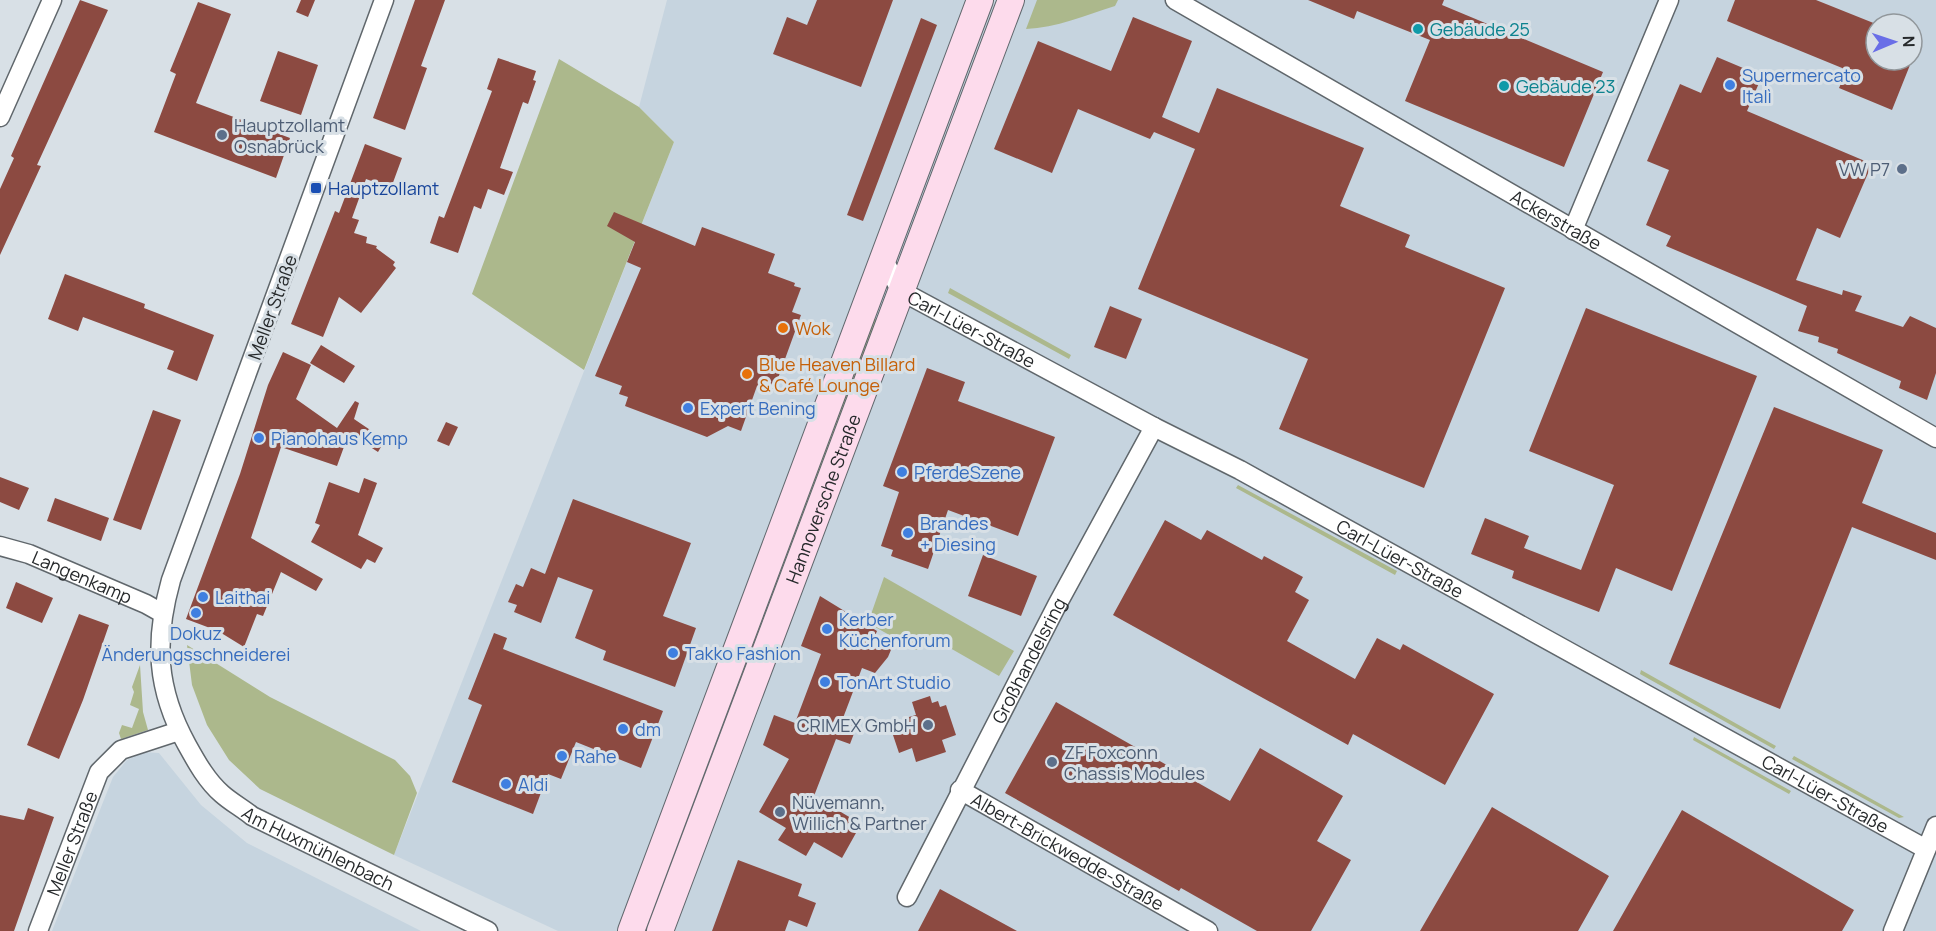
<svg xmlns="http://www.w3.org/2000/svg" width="1936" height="931" viewBox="0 0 1936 931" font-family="Manrope,sans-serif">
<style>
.built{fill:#c6d4df;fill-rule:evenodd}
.green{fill:#acb88c}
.building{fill:#8c4a41}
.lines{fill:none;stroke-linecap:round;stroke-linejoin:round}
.minor-casing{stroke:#60676c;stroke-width:21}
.secondary-casing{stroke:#60676c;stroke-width:28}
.minor{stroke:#fff;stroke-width:18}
.secondary{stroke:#fddbec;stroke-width:26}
.culture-dot{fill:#0f9aa8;stroke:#d8e0e6;stroke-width:2}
.shop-dot{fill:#3f7fe0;stroke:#d8e0e6;stroke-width:2}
.service-dot{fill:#5c6f8a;stroke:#d8e0e6;stroke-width:2}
.transit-dot{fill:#1a4fb4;stroke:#d8e0e6;stroke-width:2}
.food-dot{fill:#e8710a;stroke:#d8e0e6;stroke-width:2}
.labels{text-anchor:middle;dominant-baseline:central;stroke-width:6;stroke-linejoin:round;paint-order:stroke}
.culture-label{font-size:18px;fill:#0d838f;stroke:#d8e0e6;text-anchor:start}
.shop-label{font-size:18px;fill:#366cbe;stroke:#d8e0e6;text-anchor:start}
.service-label{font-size:18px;fill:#4e5e75;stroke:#d8e0e6;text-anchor:start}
.transit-label{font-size:18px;fill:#164399;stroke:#d8e0e6;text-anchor:start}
.street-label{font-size:18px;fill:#26292b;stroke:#d8e0e6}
.food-label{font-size:18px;fill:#c56008;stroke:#d8e0e6;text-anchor:start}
</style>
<rect width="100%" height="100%" fill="#d8e0e6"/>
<!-- built -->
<path class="built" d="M667,0H1936V931H558L394,855L674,142L639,107ZM1876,24H1912V60H1876Z
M143,752L159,753L201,805L247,843L421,931H52L113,777L127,760Z"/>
<!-- green -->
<path class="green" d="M1037,0H1118L1115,6C1086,15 1056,28 1026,29Z
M559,59L639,107L674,142L584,370L472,294Z
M950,288L1071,355L1069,359L948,293Z
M869,316L881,321L650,931H645L712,754L723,702Z
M1238,485L1397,571L1395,575L1236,488Z
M884,577L1014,651L999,676L936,640L916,650L868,623Z
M187,645L270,697L395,760L410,776L417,793L394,855L260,789L229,760L207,725L192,685Z
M140,665L143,712L148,730L121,739L119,733L122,725L132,728L139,709L130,705L134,692L132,687Z
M1641,670L1776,746L1774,749L1640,674Z
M1694,737L1791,791L1789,794L1693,740Z
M1794,756L1904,817L1899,818L1792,759Z"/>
<!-- building -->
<path class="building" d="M80,0L108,10L37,165L41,166L0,255V189L14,158L11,156Z
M301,0H315L308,17L296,12Z
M415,0H445L421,66L427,68L405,130L373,118Z
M817,0H893L861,87L773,54L787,17L807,25Z
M1308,0H1444L1442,5L1603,72L1564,167L1405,101L1430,40L1357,11L1354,19Z
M1735,0H1816L1876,24V60H1912L1892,110L1839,88L1847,70L1727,21Z
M198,2L231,14L196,103L290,138L276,178L154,132L176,74L170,71Z
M1133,17L1192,41L1162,117L1199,133L1217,88L1364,148L1340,206L1410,235L1405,247L1505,288L1424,488L1279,429L1308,359L1138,289L1195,149L1154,132L1150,139L1078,109L1052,173L994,149L1038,41L1111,71Z
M921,18L937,25L863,221L847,215Z
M278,51L318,65L301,115L260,101Z
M1717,57L1762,76L1747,111L1872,164L1840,238L1817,228L1796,280L1842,295L1843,290L1862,296L1855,311L1903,327L1910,316L1936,328V373L1927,400L1899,388L1901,381L1837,353L1838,349L1818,342L1819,337L1798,331L1807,306L1666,246L1671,236L1646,225L1669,170L1647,161L1680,84L1701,93Z
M498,58L536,71L533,80L536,81L528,104L523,102L500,168L513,172L504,195L488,189L481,209L474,206L458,253L430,243L439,216L444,218L472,144L492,91L487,89Z
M365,144L402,158L391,188L366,179L352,218L359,220L354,233L367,237L366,243L377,246L376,248L395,262L393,265L396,268L361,313L339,297L323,337L291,324L335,211L339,213Z
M614,212L695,246L702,227L775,254L768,273L795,283L794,286L801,288L792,312L801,315L773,392L757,386L741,431L728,426L707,437L625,406L628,397L619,394L622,386L595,376L641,268L627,262L635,242L607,226Z
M65,274L145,304L144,308L214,335L197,381L167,369L174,351L83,317L78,331L48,319Z
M1110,306L1142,319L1126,359L1094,347Z
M1586,308L1757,376L1672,591L1616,568L1599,612L1512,578L1514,571L1471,554L1485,518L1529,536L1524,548L1581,570L1614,485L1529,451Z
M321,345L355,366L344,383L310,363Z
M283,352L311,365L296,399L337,428L355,401L359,403L354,419L385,440L378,452L349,433L337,466L281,447L251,538L323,579L316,591L281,572L263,616L257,614L244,647L218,631L186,619L240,474L268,385Z
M927,368L965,382L958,401L1055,437L1018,536L948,510L928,569L891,556L893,550L881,546L899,492L883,486Z
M1774,407L1883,450L1862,503L1936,533V560L1852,527L1780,709L1669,664Z
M153,410L181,420L141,530L113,520Z
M446,422L458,427L449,446L437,441Z
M0,477L29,488L19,510L0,502Z
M364,478L377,483L358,535L383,548L375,563L367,559L361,569L311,542L320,525L315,523L329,482L359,493Z
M55,498L109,518L101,541L47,521Z
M573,499L691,543L663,616L696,628L675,687L603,660L606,651L575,638L593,590L558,577L541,623L514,612L517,605L508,602L516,584L523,587L531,568L545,574Z
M1165,520L1201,540L1207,530L1262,560L1264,556L1303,577L1295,592L1309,600L1287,641L1355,679L1377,638L1400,650L1403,644L1494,694L1445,785L1353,734L1348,745L1113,615Z
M983,555L1037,576L1021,616L968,596Z
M16,582L53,598L42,623L6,608Z
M820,596L877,631L874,638L893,645L888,657L875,673L862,668L843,718L858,723L850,744L836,739L814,796L861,824L842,858L814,842L806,856L778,840L786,828L759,812L789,759L763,745L774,715L795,723L821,654L801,646Z
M79,614L109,625L83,700L59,759L27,745Z
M494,633L507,638L503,649L663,711L641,768L576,742L561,779L548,774L533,814L452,782L482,705L468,699Z
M930,696L932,703L938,701L940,707L946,705L956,735L942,740L946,752L916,762L912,748L899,753L893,735L906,731L902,719L916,715L912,702Z
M1056,702L1230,801L1260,748L1343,796L1317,841L1351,860L1311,931H1257L1181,888L1179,891L1005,793Z
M1492,807L1609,876L1578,931H1420Z
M28,808L54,817L14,931H0V815L24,820Z
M1682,810L1854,910L1842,931H1613Z
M738,860L802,884L798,896L816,903L807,927L789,920L785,931H712Z
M940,889L1017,931H918Z"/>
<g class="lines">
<defs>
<g id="minor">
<path id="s1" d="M384,0L171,580C154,641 156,689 187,745C197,763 207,781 222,794C231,802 242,808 252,816L488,931"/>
<path id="s2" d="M1175,0L1936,438"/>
<path d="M0,117L52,0"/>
<path d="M1573,230L1669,0"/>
<path id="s3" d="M883,259L901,291L1154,427L1240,470L1926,849"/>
<path id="s4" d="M0,546L29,554L146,604L162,613"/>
<path id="s5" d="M960,790L1208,931"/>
<path id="s6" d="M907,897L1057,605L1154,427"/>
<path id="s7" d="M38,931L99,772L121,750L179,731"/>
<path d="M1893,931L1936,826"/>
</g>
<g id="secondary">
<path d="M631,931L980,0"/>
<path id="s8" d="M660,931L1011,0"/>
</g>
</defs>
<!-- minor casing -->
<use href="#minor" class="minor-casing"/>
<!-- secondary casing -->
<use href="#secondary" class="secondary-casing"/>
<!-- minor -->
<use href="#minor" class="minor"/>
<!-- secondary -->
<use href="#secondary" class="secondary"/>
</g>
<!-- markers -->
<g class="culture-dot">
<circle cx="1418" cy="29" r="6"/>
<circle cx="1504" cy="86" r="6"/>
</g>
<g class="shop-dot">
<circle cx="1730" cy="85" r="6"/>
<circle cx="688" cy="408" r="6"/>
<circle cx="259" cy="438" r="6"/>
<circle cx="902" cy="472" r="6"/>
<circle cx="908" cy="533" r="6"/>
<circle cx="203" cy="597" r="6"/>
<circle cx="196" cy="613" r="6"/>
<circle cx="827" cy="629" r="6"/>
<circle cx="673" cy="653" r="6"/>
<circle cx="825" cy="682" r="6"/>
<circle cx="623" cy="729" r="6"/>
<circle cx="562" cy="756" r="6"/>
<circle cx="506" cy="784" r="6"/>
</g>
<g class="service-dot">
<circle cx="222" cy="135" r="6"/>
<circle cx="1902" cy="169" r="6"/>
<circle cx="928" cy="725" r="6"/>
<circle cx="1052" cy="762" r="6"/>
<circle cx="780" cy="812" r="6"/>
</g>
<rect class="transit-dot" x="310" y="182" width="12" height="12" rx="3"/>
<g class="food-dot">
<circle cx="783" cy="328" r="6"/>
<circle cx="747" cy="374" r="6"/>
</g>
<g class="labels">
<!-- culture labels -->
<g class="culture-label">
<text x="1430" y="29">Gebäude 25</text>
<text x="1516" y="86">Gebäude 23</text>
</g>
<!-- shop labels -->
<g class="shop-label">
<text x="1742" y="75">Supermercato<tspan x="1742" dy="21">Italì</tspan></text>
<text x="700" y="408">Expert Bening</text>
<text x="271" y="438">Pianohaus Kemp</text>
<text x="914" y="472">PferdeSzene</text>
<text x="920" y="523">Brandes<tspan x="920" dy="21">+ Diesing</tspan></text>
<text x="215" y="597">Laithai</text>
<text x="839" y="619">Kerber<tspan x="839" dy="21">Küchenforum</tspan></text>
<text x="196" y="633" text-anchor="middle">Dokuz<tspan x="196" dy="21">Änderungsschneiderei</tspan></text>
<text x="685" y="653">Takko Fashion</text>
<text x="837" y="682">TonArt Studio</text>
<text x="635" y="729">dm</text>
<text x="574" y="756">Rahe</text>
<text x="518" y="784">Aldi</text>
</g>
<!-- service labels -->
<g class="service-label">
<text x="234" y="125">Hauptzollamt<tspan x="234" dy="21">Osnabrück</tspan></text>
<text x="1890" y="169" text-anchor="end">VW P7</text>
<text x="916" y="725" text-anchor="end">CRIMEX GmbH</text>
<text x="1064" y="752">ZF Foxconn<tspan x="1064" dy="21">Chassis Modules</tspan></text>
<text x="792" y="802">Nüvemann,<tspan x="792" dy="21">Willich &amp; Partner</tspan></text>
</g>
<!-- transit labels -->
<g class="transit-label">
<text x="328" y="188">Hauptzollamt</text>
</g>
<!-- street labels -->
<g class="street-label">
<text stroke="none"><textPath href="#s2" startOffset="440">Ackerstraße</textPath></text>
<text transform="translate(272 307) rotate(-70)">Meller Straße</text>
<text stroke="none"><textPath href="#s3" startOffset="117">Carl-Lüer-Straße</textPath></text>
<text stroke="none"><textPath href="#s8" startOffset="462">Hannoversche Straße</textPath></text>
<text stroke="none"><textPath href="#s3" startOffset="603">Carl-Lüer-Straße</textPath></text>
<text stroke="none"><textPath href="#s4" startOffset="88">Langenkamp</textPath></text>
<text stroke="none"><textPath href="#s6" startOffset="266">Großhandelsring</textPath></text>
<text stroke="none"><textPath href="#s3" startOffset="1089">Carl-Lüer-Straße</textPath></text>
<text stroke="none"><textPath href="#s7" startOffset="94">Meller Straße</textPath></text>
<text stroke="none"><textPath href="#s1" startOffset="960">Am Huxmühlenbach</textPath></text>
<text stroke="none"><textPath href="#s5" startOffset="124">Albert-Brickwedde-Straße</textPath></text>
</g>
<!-- food labels -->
<g class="food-label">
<text x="795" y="328">Wok</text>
<text x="759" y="364">Blue Heaven Billard<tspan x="759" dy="21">&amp; Café Lounge</tspan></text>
</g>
</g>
<!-- north arrow -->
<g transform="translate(1894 42) rotate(88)"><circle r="28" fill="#d8e0e6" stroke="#91979b" stroke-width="1.5"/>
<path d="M0-4.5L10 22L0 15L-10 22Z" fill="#696ee7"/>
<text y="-9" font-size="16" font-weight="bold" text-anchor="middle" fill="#26292b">N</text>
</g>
</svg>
